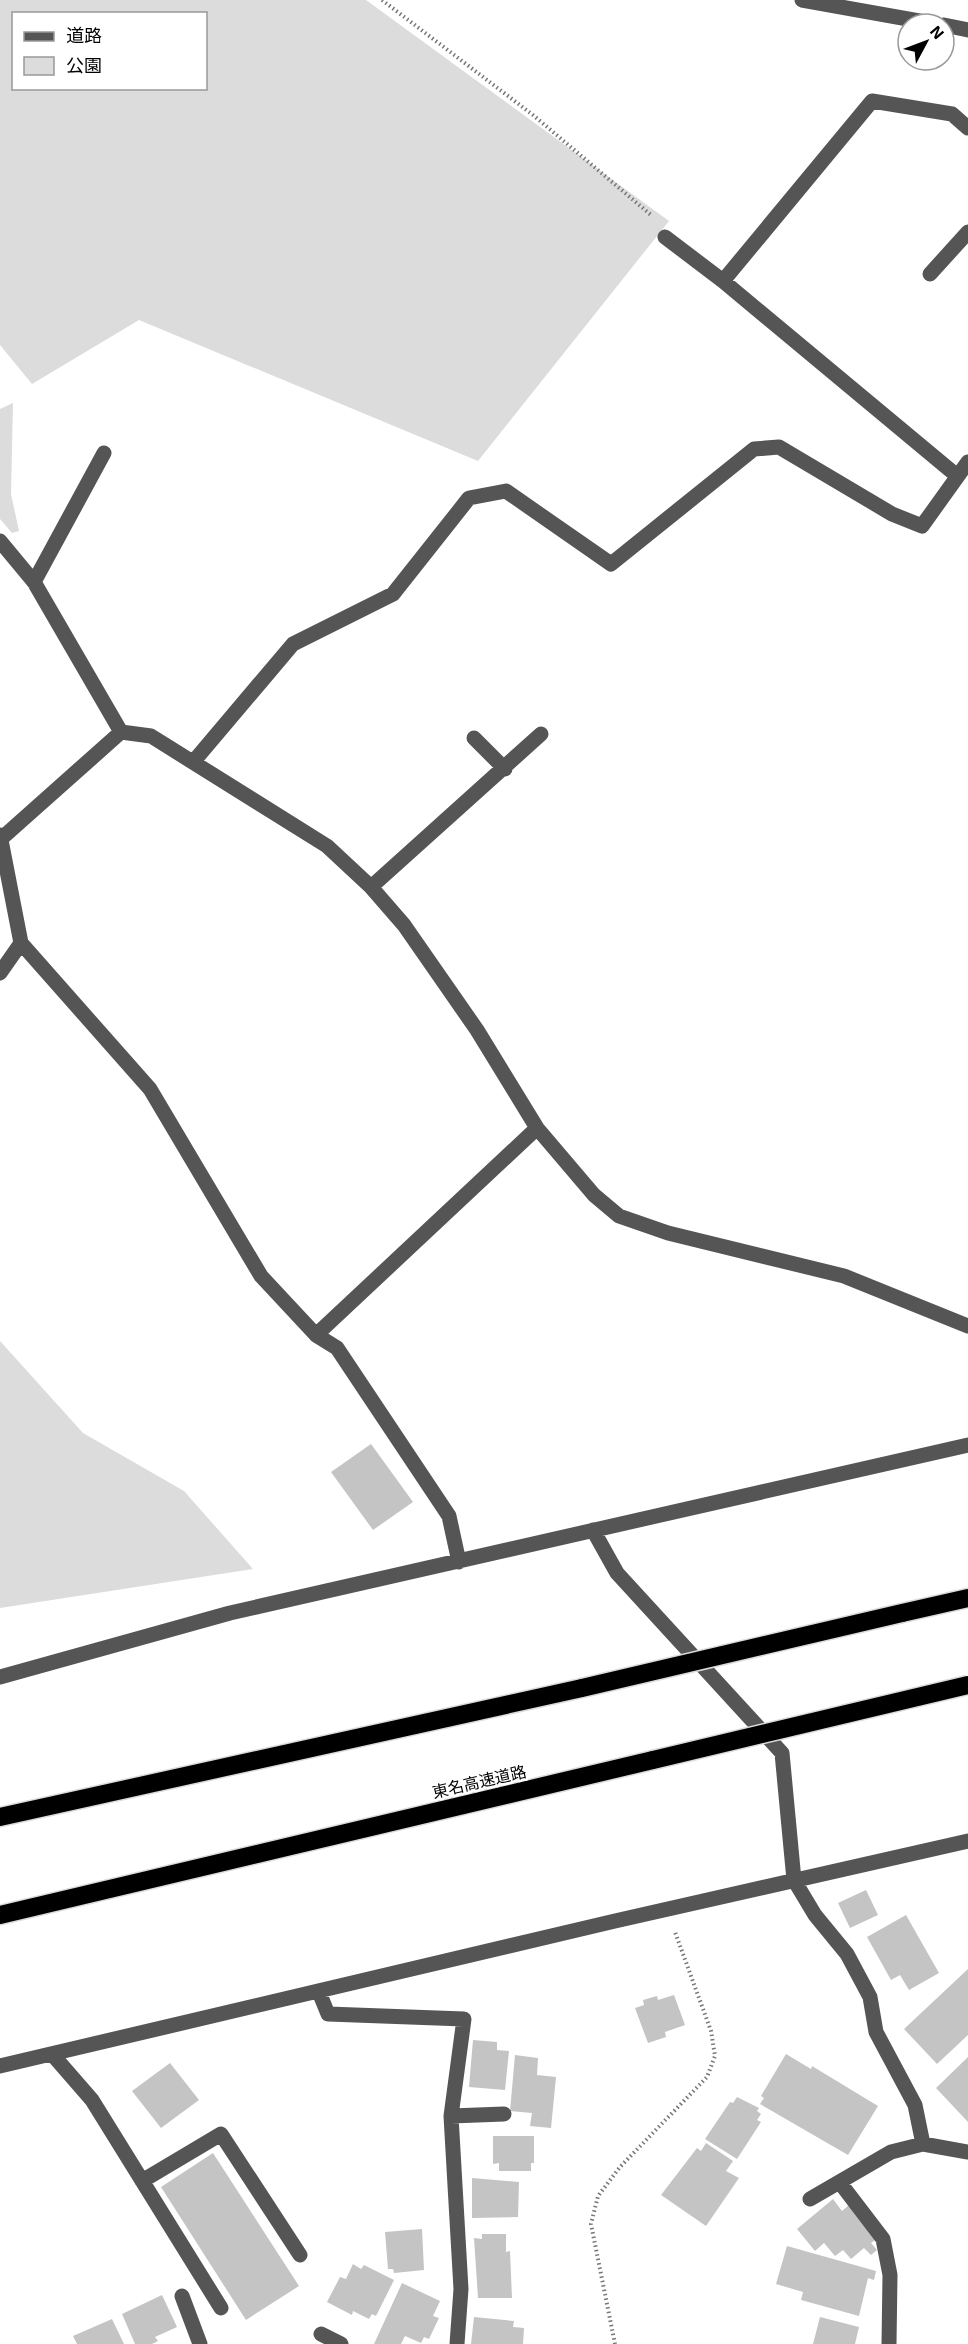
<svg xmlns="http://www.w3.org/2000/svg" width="968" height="2344" viewBox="0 0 968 2344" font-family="'Exo 2','Noto Sans JP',sans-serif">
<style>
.green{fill:#dcdcdc;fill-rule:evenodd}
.building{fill:#c4c4c4}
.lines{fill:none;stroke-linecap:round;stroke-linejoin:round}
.highway-casing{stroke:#dbdbdb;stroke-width:21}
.path{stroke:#777;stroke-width:4;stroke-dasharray:1.5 3;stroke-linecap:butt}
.minor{stroke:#555;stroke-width:15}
.highway{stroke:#000;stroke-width:18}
.highway-bridge-casing{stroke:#dbdbdb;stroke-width:21;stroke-linecap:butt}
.highway-bridge{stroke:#000;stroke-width:18}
.labels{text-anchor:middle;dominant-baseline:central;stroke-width:5;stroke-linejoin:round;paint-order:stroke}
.street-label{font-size:16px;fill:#000;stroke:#fff}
</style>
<rect width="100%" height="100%" fill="#fff"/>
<!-- green -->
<path class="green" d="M0,0H366L669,221L478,461L139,320L32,384L0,345ZM14,14H206V88H14Z
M13,403L11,494L19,531L12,533L0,519V409Z
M0,1341L83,1433L184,1491L253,1569L0,1608Z"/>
<!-- building -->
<path class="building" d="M371,1444L413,1502L373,1530L331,1472Z
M866,1890L878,1915L850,1928L838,1903Z
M906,1915L939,1973L909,1990L900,1975L891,1980L867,1937Z
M968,1969V2035L937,2064L904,2029Z
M674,1995L685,2025L665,2032L666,2037L648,2043L635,2008L644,2005L643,2000L657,1996L658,2000Z
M473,2040L497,2042V2050L509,2051L505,2090L469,2087Z
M786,2054L811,2069L812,2066L878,2106L848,2155L760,2104L764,2098L761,2096Z
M515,2055L538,2058L537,2075L556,2077L551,2128L530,2126L532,2113L510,2111Z
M968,2057V2122L936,2088Z
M170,2063L199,2100L161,2128L132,2091Z
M737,2097L759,2108L757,2111L761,2114L757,2120L761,2122L737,2159L705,2139L730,2102L733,2103Z
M493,2136H534V2163H531V2171H499V2163L493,2164Z
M706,2143L733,2161L726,2171L739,2178L706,2226L661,2195L697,2148L701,2151Z
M213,2153L299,2286L246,2320L161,2187Z
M472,2178L519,2182L518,2217L472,2218Z
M833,2199L842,2211L850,2204L878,2238L871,2243L877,2250L871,2255L864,2248L851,2259L843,2250L835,2256L824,2243L815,2251L797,2229Z
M422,2229L424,2270L394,2273L393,2269H388L385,2232Z
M482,2234H506V2252L510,2251L512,2298H478L474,2238L482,2239Z
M787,2246L876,2271L874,2280L868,2278L859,2316L801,2300L803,2292L776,2284Z
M353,2264L361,2269L364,2265L394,2280L376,2316L372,2314L369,2319L353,2311L352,2315L327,2302L340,2277L346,2279Z
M402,2283L440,2301L433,2316L439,2318L429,2339L424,2337L421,2343L405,2336L401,2344H374Z
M162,2295L177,2327L155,2337L158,2341L152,2344H135L122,2314Z
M474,2317L514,2321L513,2327L524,2328L523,2344H471Z
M820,2317L859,2327L855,2344H813Z
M112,2319L124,2344H77L73,2336Z"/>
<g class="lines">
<defs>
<path id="highway" d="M902,1613L968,1598
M0,1817L582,1688
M0,1915L653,1760"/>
</defs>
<!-- highway casing -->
<use href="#highway" class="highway-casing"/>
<!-- path -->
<path class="path" d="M382,0L533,115L651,215
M615,2344L591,2224L598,2196L620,2167L707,2077L715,2056L711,2031L675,1932"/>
<!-- minor -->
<path class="minor" d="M802,0L936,24
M944,25L968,30
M665,237L723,281L956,475
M930,274L968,232
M723,281L872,101L952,114L968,128
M0,541L34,582L121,732
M34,582L104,453
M474,738L505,769
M194,761L293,644L393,594L469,498L506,491L611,564L754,449L779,447L892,514L922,526L968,462
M0,835L21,943L150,1089L261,1276L316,1335L337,1348L449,1516L459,1562
M2,838L121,732L151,736L327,846L371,887L404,925L477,1030L537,1128L594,1195L619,1216L668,1233L844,1276L968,1326
M371,887L541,734
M0,973L21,943
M316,1335L537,1128
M593,1530L617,1573L782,1753L794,1880L815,1915L847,1954L870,1997L876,2032L915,2105L923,2144
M0,1677L230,1613L968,1445
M319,1992L328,2014L464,2019L451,2116L461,2289L457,2344
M52,2054L92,2100L221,2308
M0,2066L615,1921L968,1841
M451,2116L504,2114
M142,2181L221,2134L300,2255
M841,2184L883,2239L890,2275L889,2344
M810,2199L891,2152L923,2144L968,2152
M182,2296L200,2344
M321,2334L341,2344"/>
<!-- highway -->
<use href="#highway" class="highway"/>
<defs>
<path id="highway-bridge" d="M582,1688L902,1613
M653,1760L968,1685"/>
</defs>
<!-- highway-bridge casing -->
<use href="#highway-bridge" class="highway-bridge-casing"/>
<!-- highway-bridge -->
<use href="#highway-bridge" class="highway-bridge"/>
</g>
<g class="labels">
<!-- street labels -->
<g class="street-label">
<text transform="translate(479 1781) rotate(-13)">東名高速道路</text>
</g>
</g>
<!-- legend -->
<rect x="12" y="12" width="195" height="78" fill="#ffffff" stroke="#999999" stroke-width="1.5"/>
<rect x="24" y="32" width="30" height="9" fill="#555555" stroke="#999999" stroke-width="1.5"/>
<text x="66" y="42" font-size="18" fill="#000000">道路</text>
<rect x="24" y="57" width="30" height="18" fill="#dcdcdc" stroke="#999999" stroke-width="1.5"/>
<text x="66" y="72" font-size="18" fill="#000000">公園</text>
<!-- north arrow -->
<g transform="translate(926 42) rotate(49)"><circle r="28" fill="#ffffff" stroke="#999999" stroke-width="1.5"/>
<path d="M0-4.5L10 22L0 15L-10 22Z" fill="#000000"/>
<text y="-9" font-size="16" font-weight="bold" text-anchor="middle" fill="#000000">N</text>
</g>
</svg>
